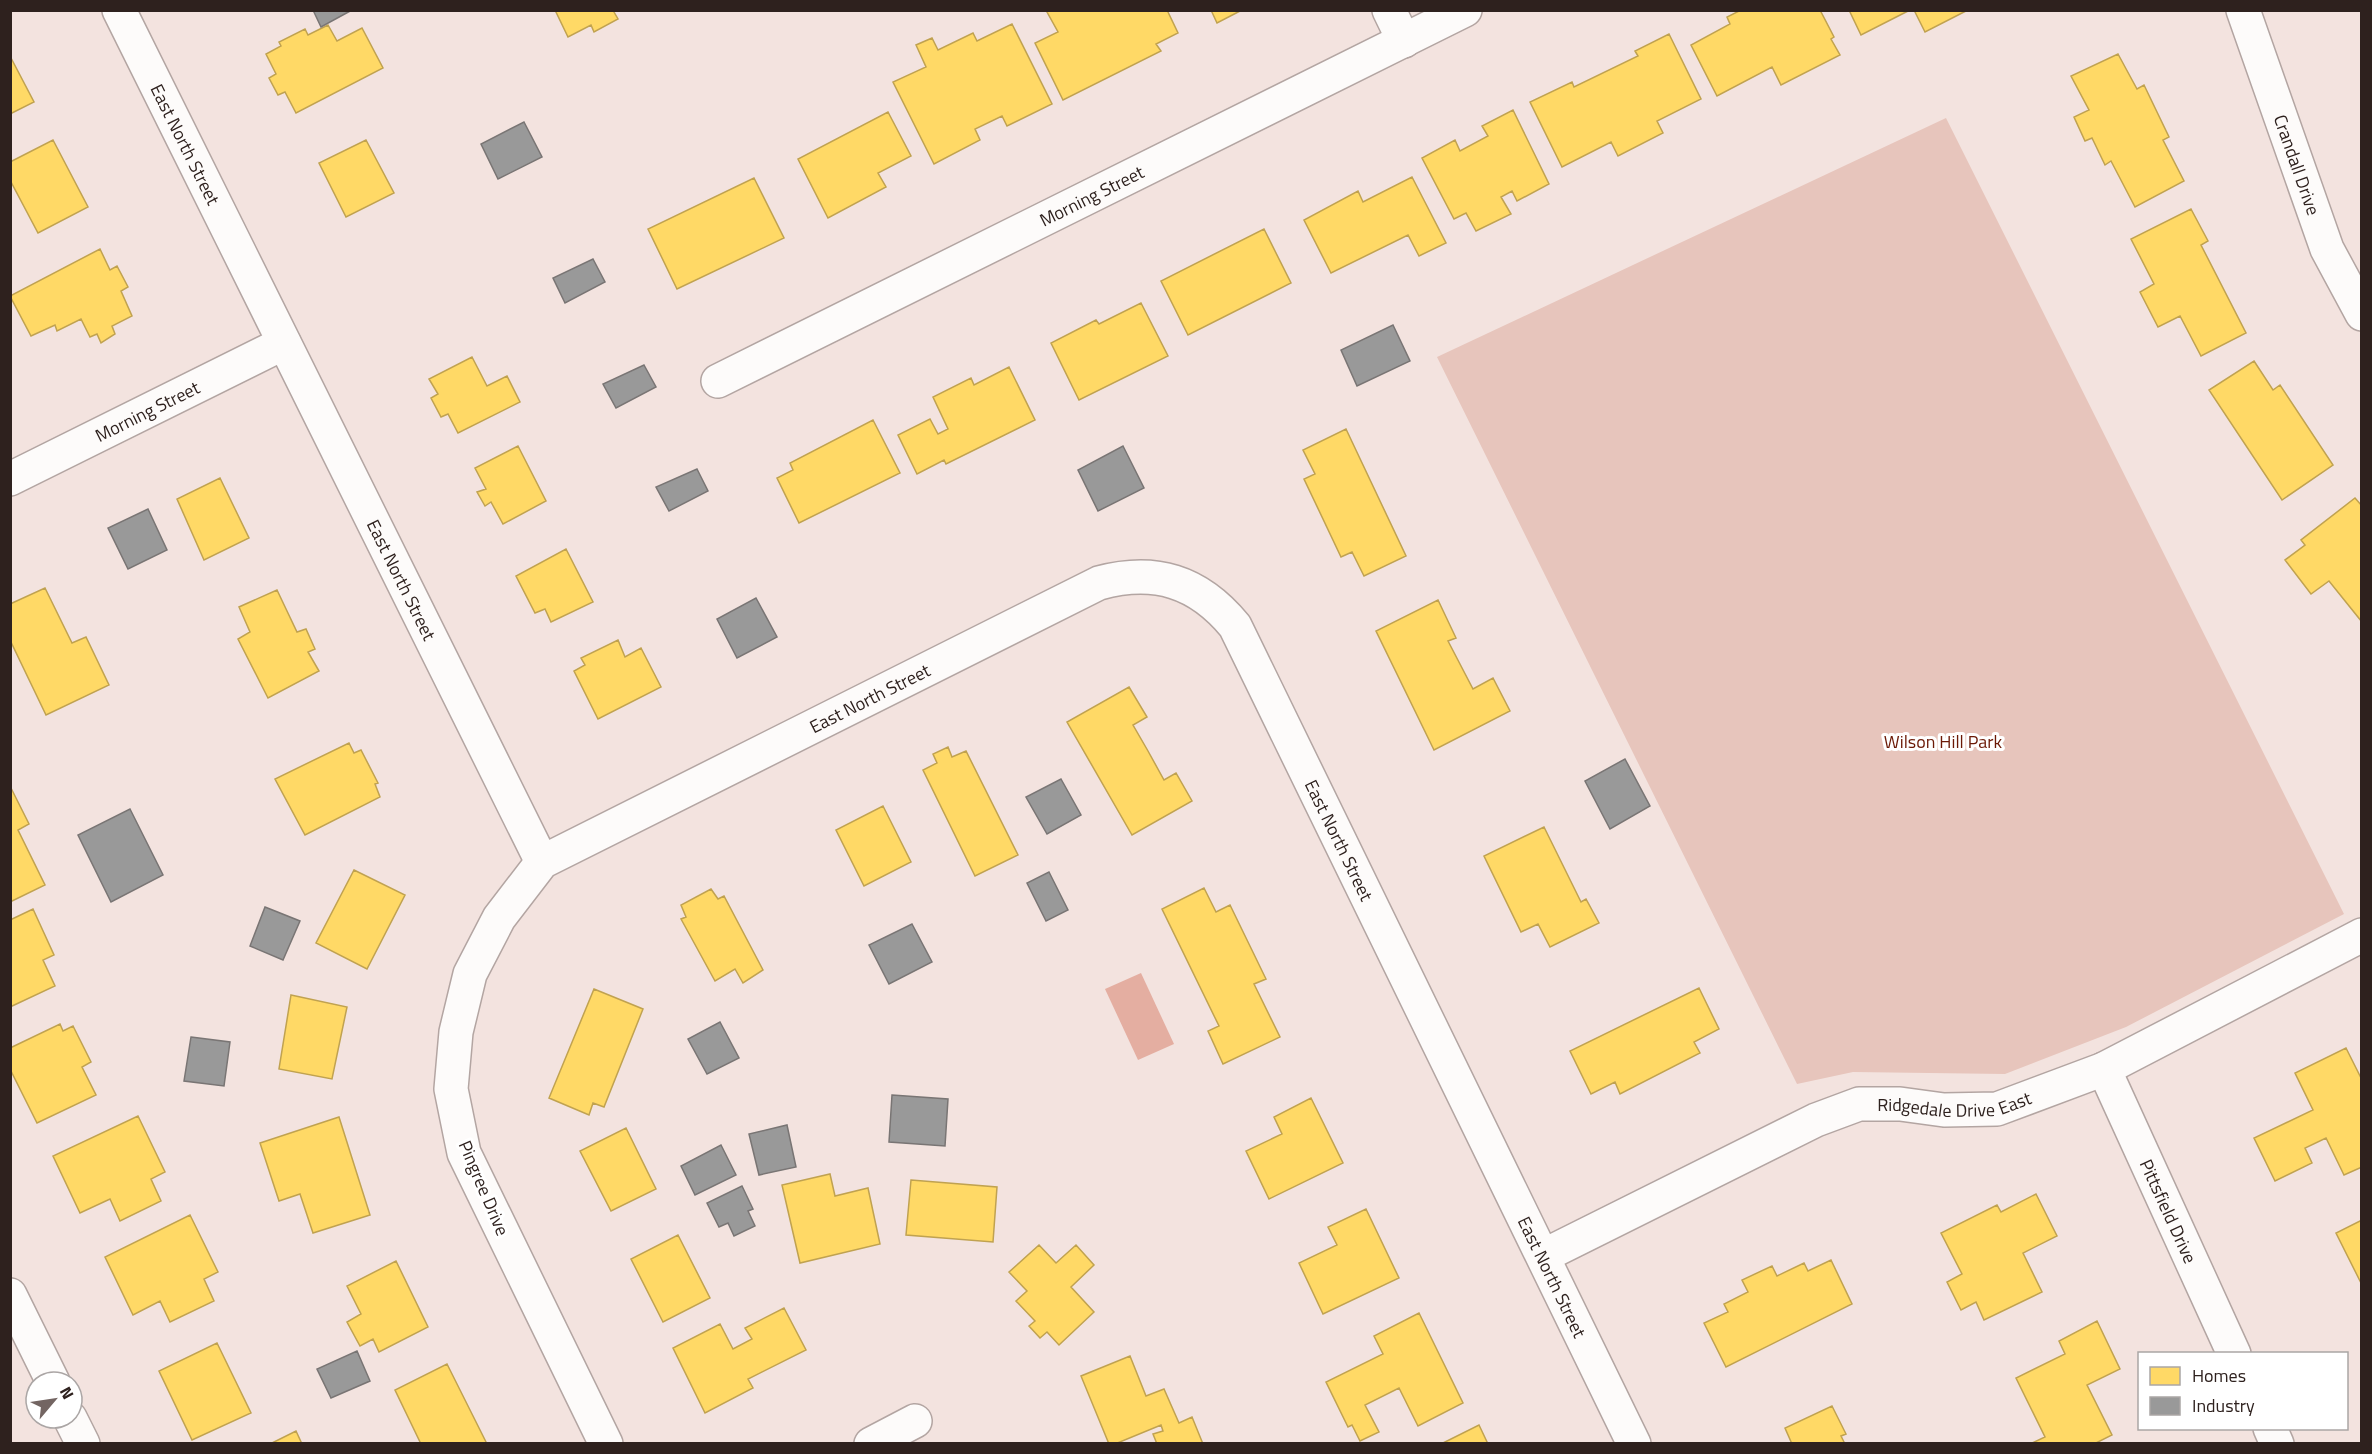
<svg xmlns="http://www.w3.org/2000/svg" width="2372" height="1454" viewBox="0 0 2372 1454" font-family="'Titillium Web',sans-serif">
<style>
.green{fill:#e7c5bc}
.water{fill:#e4aea1}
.homes{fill:#ffd966;stroke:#c0a250;stroke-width:1.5}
.industry{fill:#999;stroke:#797574;stroke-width:1.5}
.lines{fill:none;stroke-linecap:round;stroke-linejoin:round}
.street-casing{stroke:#b3a5a2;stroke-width:36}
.street{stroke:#fdfbfa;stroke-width:33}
.labels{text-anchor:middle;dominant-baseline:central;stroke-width:6;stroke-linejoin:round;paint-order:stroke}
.street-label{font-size:18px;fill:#2e211e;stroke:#fff}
.park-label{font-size:18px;fill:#6b1906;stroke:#fff}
</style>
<rect width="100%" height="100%" fill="#f3e3df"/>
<!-- green -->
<path class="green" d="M1946,118L2344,914L2126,1027L2005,1074L1853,1072L1797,1084L1437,357Z"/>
<!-- water -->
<path class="water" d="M1141,973L1174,1044L1138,1060L1105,989Z"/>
<!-- homes -->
<path class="homes" d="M555,10H617L614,12L618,19L594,32L591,25L568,37Z
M1050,10H1167L1178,33L1156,44L1161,51L1063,100L1035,43L1058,32L1047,12Z
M1211,10H1242L1217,23Z
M1741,10H1820L1834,37L1831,39L1840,55L1781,85L1772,67L1717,96L1691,45L1730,24L1727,17Z
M1849,10H1910L1861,35Z
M1914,10H1966V11L1925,32Z
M1012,24L1052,104L1007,126L1002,116L975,129L980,140L934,164L893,82L926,67L916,45L932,38L938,50L973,33L977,41Z
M328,25L337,41L362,28L383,68L296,113L285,92L278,95L269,78L276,74L266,54L281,46L279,42L305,29L308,35Z
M1669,34L1701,99L1657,121L1663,133L1618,156L1611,142L1562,167L1530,102L1572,82L1574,87L1638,56L1635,51Z
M2118,54L2137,89L2144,85L2169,137L2163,140L2184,181L2135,207L2111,161L2105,165L2092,138L2085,141L2074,117L2089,110L2071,76Z
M10,56L34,102L10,114Z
M1513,110L1549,184L1517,201L1512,191L1501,197L1511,214L1476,231L1466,213L1454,219L1422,158L1455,140L1460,151L1488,136L1482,126Z
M888,112L911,156L878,173L886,187L828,218L798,159Z
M888,112L911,156L878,173L886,187L828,218L798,159Z
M53,140L88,207L38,233L10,180V162Z
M366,140L394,193L346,217L319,163Z
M1412,177L1446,243L1419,256L1408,235L1331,273L1304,220L1358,191L1363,202Z
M754,178L784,238L677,289L648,229Z
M2191,209L2208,241L2201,245L2246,333L2201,356L2180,316L2158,327L2140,292L2154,284L2131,239Z
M1264,229L1291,283L1188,335L1161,281Z
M100,249L110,270L117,266L128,287L121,291L132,316L112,326L115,334L101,343L97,334L90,337L81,319L57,331L55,325L31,336L10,296Z
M1141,303L1168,356L1079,400L1051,343L1096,320L1099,324Z
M472,357L487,386L507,376L520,402L458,433L448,414L441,417L431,398L438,394L429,379Z
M2254,361L2273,390L2280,385L2333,465L2282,500L2209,390Z
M1009,367L1035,420L946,464L944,460L917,474L898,435L930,419L938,434L948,429L933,397L971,378L974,385Z
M873,420L900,473L799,523L777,478L793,470L790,463Z
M1346,429L1406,556L1364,576L1352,552L1341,557L1304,479L1315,474L1303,450Z
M518,446L546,501L503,524L491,502L485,506L477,492L486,489L475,468Z
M220,478L249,538L204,560L177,499Z
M2355,498L2362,506V622L2329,581L2311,594L2285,560L2305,545L2301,540Z
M566,549L593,602L551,622L545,609L535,613L516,576Z
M45,588L72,643L86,637L109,685L46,715L10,640V604Z
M277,590L297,632L306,629L315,649L308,652L319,671L268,698L238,639L250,632L239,607Z
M1438,600L1456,638L1448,641L1473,689L1493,678L1510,711L1434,750L1376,631Z
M618,640L625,657L641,648L661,687L598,719L574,671L585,665L581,658Z
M1129,687L1147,717L1133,725L1148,751L1164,780L1176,773L1192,801L1132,835L1067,722Z
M349,743L354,753L361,750L378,783L375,784L380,797L305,835L275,779Z
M948,747L952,757L966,751L1018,855L975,876L923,770L937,763L933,754Z
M10,786L29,824L18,830L45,885L10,902Z
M883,806L911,862L864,886L836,830Z
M1544,827L1581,902L1586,899L1599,923L1550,947L1538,924L1521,932L1484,856Z
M354,870L405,895L367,969L316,943Z
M1204,888L1216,912L1230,905L1266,979L1254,984L1280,1037L1223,1064L1208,1031L1219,1026L1162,909Z
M711,889L718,899L724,896L763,970L743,983L735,969L715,981L681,919L686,917L681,905Z
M33,909L54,955L43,960L55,986L10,1007V920Z
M1699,988L1719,1029L1694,1042L1700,1053L1620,1094L1615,1082L1591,1094L1570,1051Z
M594,989L643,1009L604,1107L593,1103L589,1115L549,1098Z
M291,995L347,1007L332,1079L279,1069Z
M60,1024L63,1031L73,1026L91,1062L82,1067L96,1095L37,1123L10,1069V1048Z
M2346,1048L2362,1080V1167L2344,1175L2326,1138L2305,1148L2312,1163L2275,1181L2254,1138L2313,1110L2295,1073Z
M1311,1098L1343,1163L1269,1199L1246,1151L1282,1134L1274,1117Z
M138,1116L165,1172L151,1179L161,1201L120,1221L110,1199L80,1213L53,1156Z
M339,1117L370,1215L313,1233L300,1194L279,1201L260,1143Z
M626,1128L656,1189L611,1211L580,1151Z
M830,1174L835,1196L868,1188L880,1244L800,1263L782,1185Z
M911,1180L997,1187L993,1242L906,1235Z
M2036,1194L2057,1236L2023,1253L2042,1292L1984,1320L1976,1302L1961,1310L1947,1282L1962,1274L1941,1233L1997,1205L2001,1212Z
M1366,1209L1399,1278L1323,1314L1299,1263L1337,1245L1328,1227Z
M190,1215L218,1272L204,1279L214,1301L170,1322L160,1301L133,1315L105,1257Z
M2362,1220V1285L2336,1233Z
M678,1235L710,1298L663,1322L631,1259Z
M1039,1245L1056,1263L1076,1245L1094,1265L1071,1287L1094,1312L1059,1345L1047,1332L1040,1338L1029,1326L1035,1321L1016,1301L1027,1291L1009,1272Z
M1831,1260L1852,1304L1726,1367L1704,1323L1728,1312L1724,1304L1748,1292L1742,1280L1772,1266L1777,1276L1804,1263L1808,1271Z
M396,1261L428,1327L379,1352L373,1339L360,1346L347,1322L361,1314L347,1286Z
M784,1308L806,1350L748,1379L753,1388L705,1413L673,1348L720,1324L733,1349L752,1339L745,1328Z
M1419,1313L1463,1403L1418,1426L1399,1388L1365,1405L1379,1432L1360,1441L1352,1425L1348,1427L1326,1382L1383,1354L1374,1336Z
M2097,1321L2120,1369L2087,1385L2112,1435L2094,1444H2030L2045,1437L2016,1378L2065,1354L2059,1341Z
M217,1343L251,1413L192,1440L159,1371Z
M1130,1356L1146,1396L1164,1389L1179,1423L1192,1417L1203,1444H1157L1153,1434L1163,1431L1161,1425L1115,1444H1109L1081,1376Z
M447,1364L487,1444H421L395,1390Z
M1832,1406L1846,1434L1841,1436L1845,1444H1792L1785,1428Z
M1479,1425L1488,1444H1441Z
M296,1431L302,1444H270Z"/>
<!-- industry -->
<path class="industry" d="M313,10H352L321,27Z
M524,122L542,157L498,179L481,144Z
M593,259L605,282L565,303L553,278Z
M1393,325L1410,361L1357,386L1341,350Z
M644,365L656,387L616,408L603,384Z
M1123,446L1144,488L1098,511L1078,470Z
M697,469L708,491L669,511L656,487Z
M148,509L167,550L128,569L108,528Z
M756,598L777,637L737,658L717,619Z
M1625,759L1650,806L1610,829L1585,781Z
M1061,779L1081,815L1047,834L1026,797Z
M130,809L163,875L111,902L78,835Z
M1049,872L1068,910L1046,921L1027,883Z
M265,907L300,921L283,960L250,946Z
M912,924L932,962L889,984L869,945Z
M720,1022L739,1058L707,1074L688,1039Z
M191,1037L230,1042L224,1086L184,1081Z
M892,1095L948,1099L945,1146L889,1142Z
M787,1125L796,1167L759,1175L749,1134Z
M721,1145L736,1175L695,1195L681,1166Z
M742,1186L753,1209L748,1211L755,1226L734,1236L728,1223L719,1227L707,1203Z
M357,1351L370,1381L331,1398L317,1369Z"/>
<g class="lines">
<defs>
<g id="street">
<path id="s1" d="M119,10L542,862"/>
<path d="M1389,10L1404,41"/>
<path id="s2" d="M2243,10L2327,249L2362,314"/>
<path id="s3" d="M718,381L1465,10"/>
<path id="s4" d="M10,479L284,343"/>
<path id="s5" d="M2104,1069L2234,1354"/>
<path id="s6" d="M1543,1256L1816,1120L1859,1104H1900L1944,1110L1997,1109L2104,1069L2362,935"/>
<path d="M10,1295L53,1382"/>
<path d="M70,1418L83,1444"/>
<path d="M2270,1428L2277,1444"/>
<path id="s7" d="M606,1444L464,1153L451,1089L456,1032L470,974L499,918L542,862L1099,583C1155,568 1198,581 1235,626L1634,1444"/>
<path d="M871,1444L915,1421"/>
</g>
</defs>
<!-- street casing -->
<use href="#street" class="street-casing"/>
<!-- street -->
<use href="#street" class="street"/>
</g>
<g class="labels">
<!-- street labels -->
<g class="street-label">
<text stroke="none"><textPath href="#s1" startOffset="150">East North Street</textPath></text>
<text stroke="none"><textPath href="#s2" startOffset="164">Crandall Drive</textPath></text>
<text stroke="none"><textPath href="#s3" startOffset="417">Morning Street</textPath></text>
<text stroke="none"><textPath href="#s4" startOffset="153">Morning Street</textPath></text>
<text stroke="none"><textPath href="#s1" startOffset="636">East North Street</textPath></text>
<text stroke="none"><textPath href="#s7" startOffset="1006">East North Street</textPath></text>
<text stroke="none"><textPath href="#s7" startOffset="1653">East North Street</textPath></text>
<text stroke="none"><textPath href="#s6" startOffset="447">Ridgedale Drive East</textPath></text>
<text transform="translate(484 1188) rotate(67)">Pingree Drive</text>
<text stroke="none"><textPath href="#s5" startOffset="156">Pittsfield Drive</textPath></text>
<text stroke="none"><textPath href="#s7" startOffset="2139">East North Street</textPath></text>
</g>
<!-- park labels -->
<g class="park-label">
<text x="1943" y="741">Wilson Hill Park</text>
</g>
</g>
<!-- border -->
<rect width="2372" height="1454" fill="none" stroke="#2e211e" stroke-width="24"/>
<!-- legend -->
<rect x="2138" y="1352" width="210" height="78" fill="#ffffff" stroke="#aba6a5" stroke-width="1.5"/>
<rect x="2150" y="1367" width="30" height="18" fill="#ffd966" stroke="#aba6a5" stroke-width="1.5"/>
<text x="2192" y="1382" font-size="18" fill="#2e211e">Homes</text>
<rect x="2150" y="1397" width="30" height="18" fill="#999999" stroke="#aba6a5" stroke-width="1.5"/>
<text x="2192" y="1412" font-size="18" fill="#2e211e">Industry</text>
<!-- north arrow -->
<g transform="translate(54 1400) rotate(61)"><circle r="28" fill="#ffffff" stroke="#aba6a5" stroke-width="1.5"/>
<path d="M0-4.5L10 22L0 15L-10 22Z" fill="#736562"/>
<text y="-9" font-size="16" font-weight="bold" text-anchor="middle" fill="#2e211e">N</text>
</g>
</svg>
